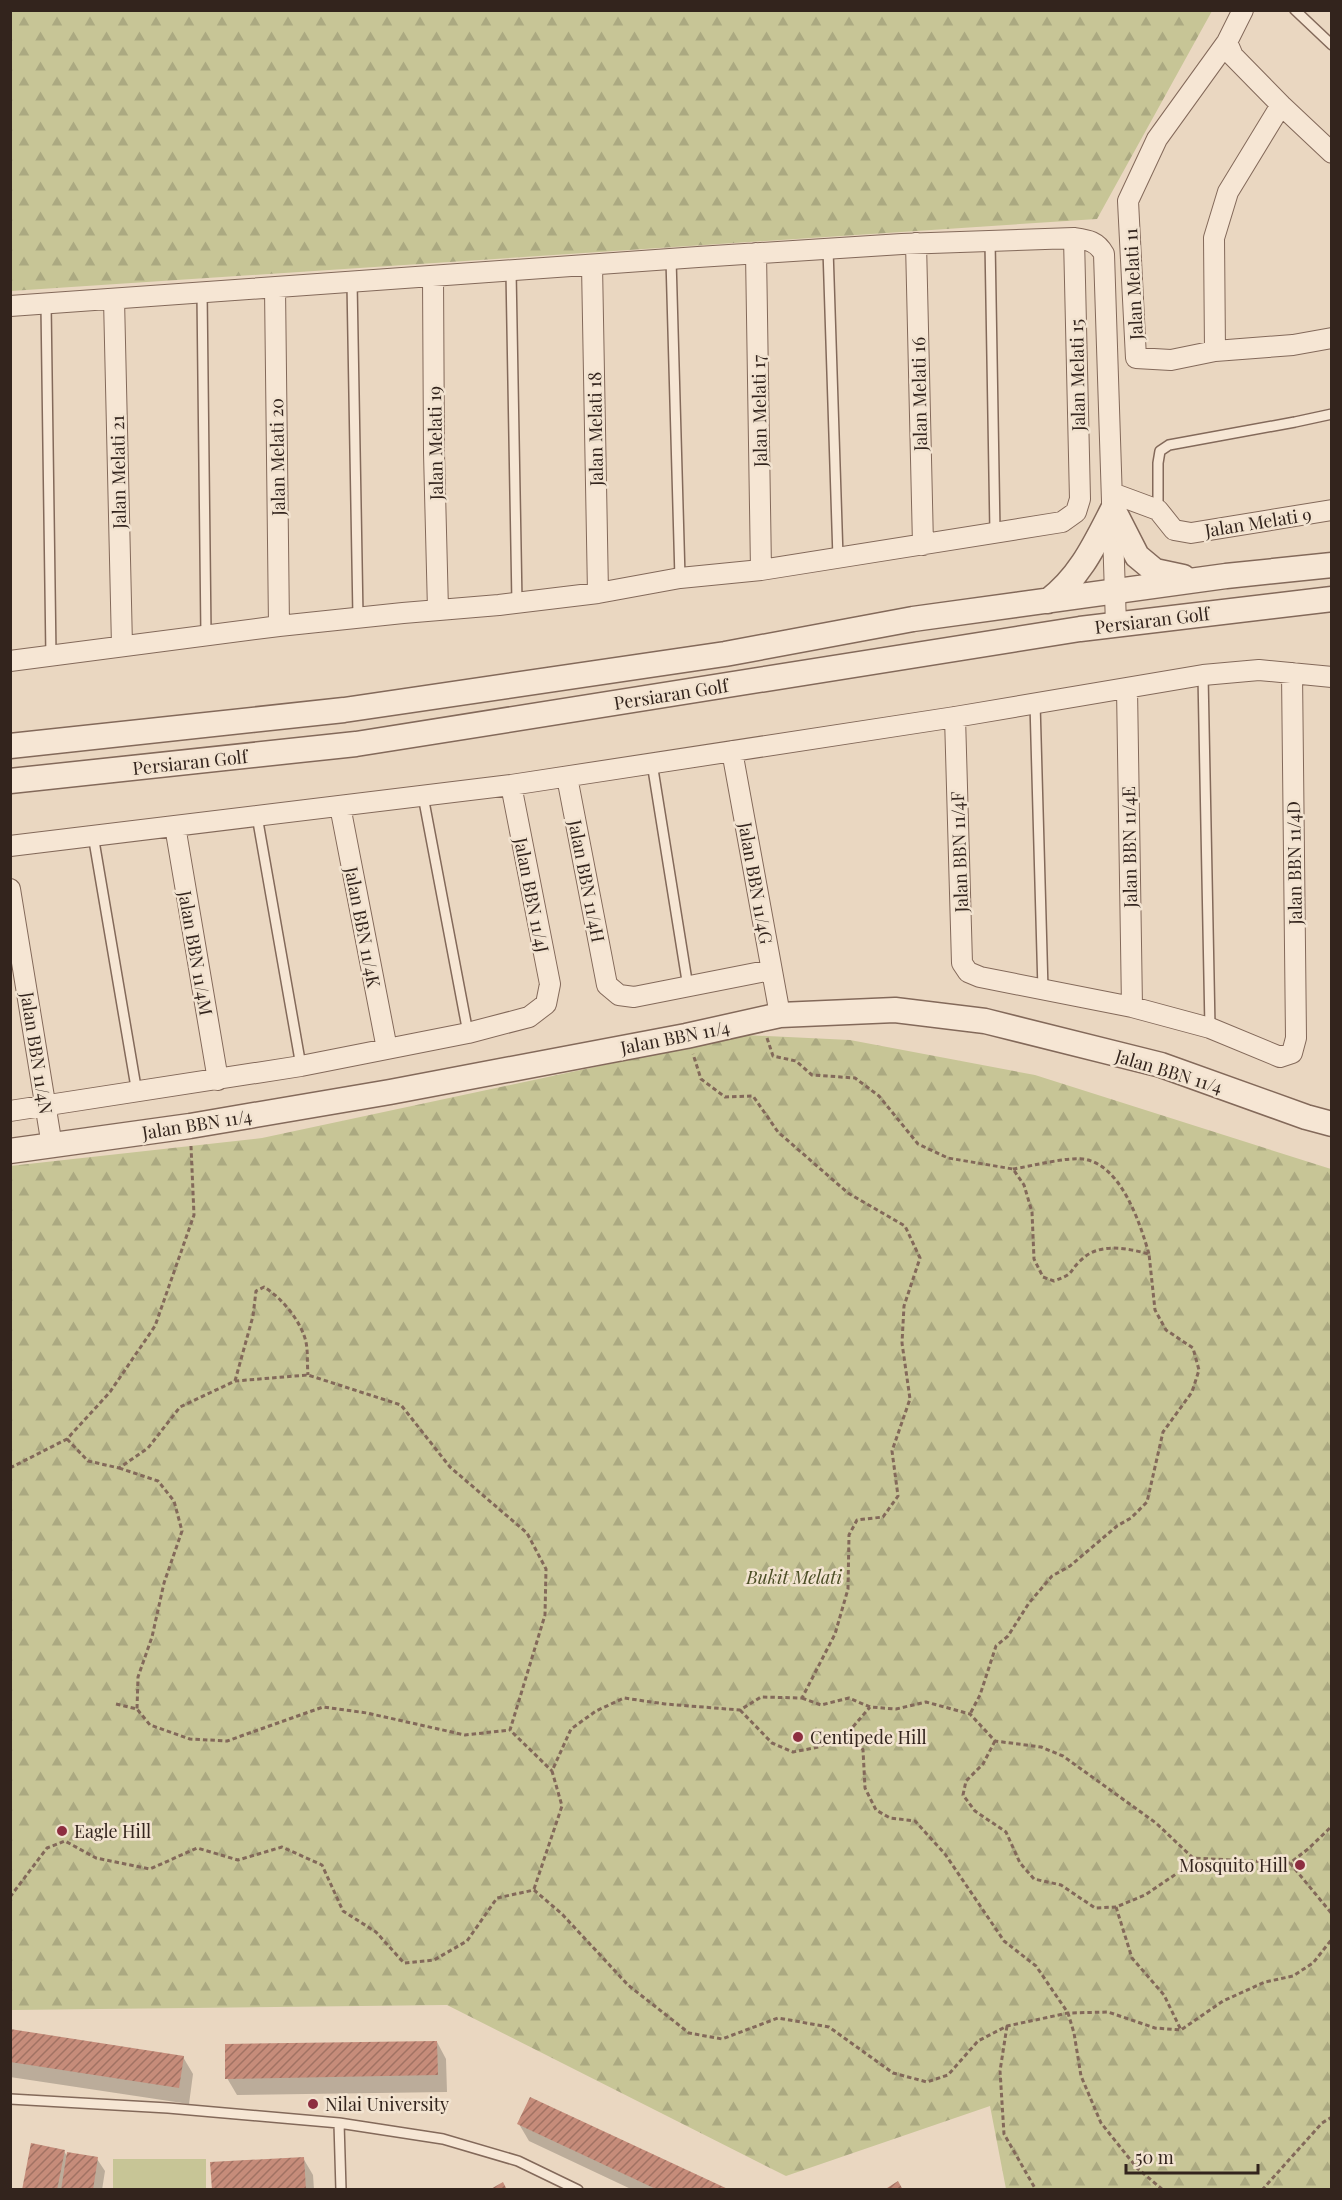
<svg xmlns="http://www.w3.org/2000/svg" width="1342" height="2200" viewBox="0 0 1342 2200" font-family="'Playfair Display',serif">
<style>
.green{fill:#c7c596}
.forest{fill:url(#forest-firs)}
.shadow{fill:#0003}
.building{fill:url(#building-hatch)}
.lines{fill:none;stroke-linecap:round;stroke-linejoin:round}
.service-casing{stroke:#83695a;stroke-width:12}
.minor-casing{stroke:#83695a;stroke-width:22}
.tertiary-casing{stroke:#83695a;stroke-width:27}
.path{stroke:#83695a;stroke-width:3;stroke-dasharray:4.5 3;stroke-linecap:butt}
.service{stroke:#f6e6d4;stroke-width:9}
.minor{stroke:#f6e6d4;stroke-width:20}
.tertiary{stroke:#f6e6d4;stroke-width:24}
.poi-dot{fill:#8d2e40;stroke:#f2e3d0;stroke-width:2}
.labels{text-anchor:middle;dominant-baseline:central;stroke-width:5;stroke-linejoin:round;paint-order:stroke}
.street-label{font-size:18px;fill:#33241d;stroke:#f2e3d0}
.park-label{font-size:18px;font-style:italic;fill:#4b4e25;stroke:#f2e3d0}
.poi-label{font-size:18px;fill:#33241d;stroke:#f2e3d0;text-anchor:start}
</style>
<defs>
<pattern id="forest-firs" width="22" height="20" patternUnits="userSpaceOnUse" patternTransform="scale(1.5)"><rect width="22" height="20" fill="#c7c596"/><path d="M5 1l3.5 6h-7zM16 11l3.5 6h-7z" fill="#aba981"/></pattern>
<pattern id="building-hatch" width="6" height="6" patternUnits="userSpaceOnUse" patternTransform="scale(1.5)"><rect width="6" height="6" fill="#c68c7a"/><path d="M-1 1l2-2M0 6l6-6M5 7l2-2" fill="none" stroke="#a17263"/></pattern>
</defs>
<rect width="100%" height="100%" fill="#ead7c1"/>
<!-- green -->
<path class="green" d="M113,2159H206V2189H113Z"/>
<!-- forest -->
<path class="forest" d="M11,10H1212V11L1097,219L11,291Z
M745,1035L850,1040L1035,1075L1331,1169V2189H1006L990,2106L786,2176L447,2005L11,2010L10,1166L262,1138Z"/>
<!-- shadow -->
<path class="shadow" d="M10,2031L183,2057L193,2074L189,2104L10,2077Z
M437,2042L446,2059L447,2092L237,2095L227,2078Z
M519,2124L726,2190H633L529,2141Z
M64,2151L68,2158L97,2159L105,2171L102,2190H24Z
M303,2158L313,2175L314,2190H213Z"/>
<!-- building -->
<path class="building" d="M10,2029L184,2056L179,2088L10,2062Z
M437,2041L438,2075L225,2079V2044Z
M530,2097L730,2190H658L517,2124Z
M31,2143L65,2150L57,2190H22Z
M67,2152L98,2157L93,2190H61Z
M304,2157L306,2190H212L210,2162Z
M898,2181L903,2190H884Z
M503,2182L507,2190H489Z"/>
<g class="lines">
<defs>
<path id="service" d="M1295,10L1332,45
M990,241L995,532
M828,249L838,558
M671,259L680,578
M511,271L517,603
M352,282L358,617
M202,292L206,635
M46,304L51,656
M1158,510V463L1160,451L1169,445L1295,422L1332,414
M1203,675L1210,1028
M1035,703L1043,990
M652,763L688,987
M423,796L468,1033
M257,816L301,1066
M93,835L137,1093
M10,2099L168,2108L339,2123L443,2139L518,2161L578,2190
M339,2123L341,2190"/>
<path id="minor" d="M1243,10L1227,42L1157,139L1128,201L1136,358L1171,360L1215,351L1293,345L1332,338
M1227,42L1233,56L1281,105L1332,153
M916,243L923,545
M756,253L761,570
M592,265L598,593
M433,277L434,453L438,610
M275,288L279,626
M114,299L122,646
M10,306L698,257L902,244L1074,238C1088,240 1097,241 1104,254L1116,625
M1215,351L1214,238L1228,192L1281,105
M1112,493L1158,510L1174,530L1191,533L1332,510
M10,661L279,626L403,613L499,605L598,593L680,578L761,570L1062,522L1076,512L1080,499L1074,238
M1127,688L1132,1007
M955,717L962,963L968,972L980,977L1132,1007L1210,1028L1280,1057L1292,1053L1296,1038L1292,673
M732,751L780,1015
M567,777L607,985L619,995L634,997L771,970
M340,806L387,1049
M175,826L218,1080
M10,846L511,785L955,717L1203,675L1259,670L1332,677
M10,889L52,1146
M10,1111L301,1066L468,1033L529,1017L546,1004L550,984L511,785"/>
<path id="tertiary" d="M1113,509L1137,556L1155,571L1183,577
M1048,601C1080,577 1095,544 1113,509
M10,746L344,710L725,654L913,619L1226,576L1332,565
M10,781L356,744L1080,629L1332,599
M10,1151L190,1126L390,1092L686,1036L780,1015L895,1010L985,1021L1161,1065L1306,1117L1332,1124"/>
</defs>
<!-- service casing -->
<use href="#service" class="service-casing"/>
<!-- minor casing -->
<use href="#minor" class="minor-casing"/>
<!-- tertiary casing -->
<use href="#tertiary" class="tertiary-casing"/>
<!-- path -->
<path class="path" d="M767,1038L773,1056L796,1061L812,1075L855,1078L879,1096L918,1144L948,1158L1013,1169L1024,1185L1032,1212L1034,1259L1043,1277L1054,1281C1075,1273 1067,1274 1080,1261C1098,1242 1126,1248 1149,1254L1155,1310L1166,1330L1193,1348L1199,1370L1192,1392L1163,1432L1147,1502L1131,1518L1117,1526L1070,1566L1052,1576L1029,1603L1008,1636L996,1646L980,1695L970,1714
M1013,1169C1032,1166 1066,1157 1083,1159C1121,1164 1140,1223 1149,1254
M235,1381L253,1316L256,1291L264,1287C282,1298 301,1321 306,1342C308,1352 307,1364 308,1375
M67,1439L88,1461L119,1468L148,1448L180,1407L235,1381L308,1375L401,1405L450,1467L527,1533L546,1569L545,1615L510,1730L552,1771
M10,1468L67,1439L110,1392L155,1326L194,1215L191,1146
M119,1468L158,1481L174,1501L182,1531L164,1583L152,1637L138,1677L137,1709
M802,1698L821,1705L849,1698L870,1707L896,1709L926,1702L970,1714L995,1741L1041,1747L1063,1756L1156,1823L1193,1858L1290,1863L1308,1849L1332,1826
M116,1704L137,1709L150,1725L190,1739L227,1741L323,1707L367,1713L465,1735L510,1730
M740,1710L772,1743L793,1752L819,1747L852,1728L870,1707
M852,1728L863,1750L865,1788L876,1810L890,1818L915,1821L945,1854L1004,1941L1036,1966L1068,2013L1074,2033L1081,2076L1101,2123L1137,2168L1163,2190
M995,1741L983,1764L966,1781L963,1795L975,1811L1006,1832L1020,1863L1034,1879L1061,1885L1095,1908L1116,1907L1145,1895L1179,1872L1193,1858
M1290,1863L1332,1914
M534,1889L562,1806L552,1771L571,1729L596,1711L624,1698L665,1704L740,1710L761,1697L802,1698L835,1634L848,1589L849,1535L857,1520L883,1517L898,1496L892,1451L910,1399L902,1343L904,1306L920,1258L905,1226L848,1193L778,1132L753,1096L725,1097L701,1079L693,1054
M10,1897L47,1848L65,1841L96,1858L150,1869L197,1848L238,1860L282,1847L322,1865L343,1911L376,1932L404,1963L434,1960L467,1941L497,1898L534,1890L562,1914L628,1985L689,2033L722,2039L778,2018L829,2027L893,2073L927,2082L948,2075L978,2041L1007,2026L1068,2013L1108,2012L1155,2028L1181,2030L1223,2001L1265,1982L1293,1976L1313,1963L1332,1939
M1116,1907L1132,1958L1164,1995L1181,2030
M1007,2026L1000,2071L1004,2134L1036,2190
M1262,2190L1322,2123L1332,2117"/>
<!-- service -->
<use href="#service" class="service"/>
<!-- minor -->
<use href="#minor" class="minor"/>
<!-- tertiary -->
<use href="#tertiary" class="tertiary"/>
</g>
<!-- markers -->
<g class="poi-dot">
<circle cx="798" cy="1737" r="6"/>
<circle cx="62" cy="1831" r="6"/>
<circle cx="1300" cy="1865" r="6"/>
<circle cx="313" cy="2104" r="6"/>
</g>
<g class="labels">
<!-- street labels -->
<g class="street-label">
<text transform="translate(1133 284) rotate(-93)">Jalan Melati 11</text>
<text transform="translate(1077 375) rotate(-91)">Jalan Melati 15</text>
<text transform="translate(919 394) rotate(-91)">Jalan Melati 16</text>
<text transform="translate(759 411) rotate(-91)">Jalan Melati 17</text>
<text transform="translate(595 429) rotate(-91)">Jalan Melati 18</text>
<text transform="translate(435 443) rotate(-91)">Jalan Melati 19</text>
<text transform="translate(277 457) rotate(-91)">Jalan Melati 20</text>
<text transform="translate(118 472) rotate(-91)">Jalan Melati 21</text>
<text transform="translate(1258 522) rotate(-9)">Jalan Melati 9</text>
<text transform="translate(1152 620) rotate(-7)">Persiaran Golf</text>
<text transform="translate(671 694) rotate(-9)">Persiaran Golf</text>
<text transform="translate(190 762) rotate(-6)">Persiaran Golf</text>
<text transform="translate(1129 847) rotate(-91)">Jalan BBN 11/4E</text>
<text transform="translate(959 852) rotate(-92)">Jalan BBN 11/4F</text>
<text transform="translate(1294 863) rotate(-91)">Jalan BBN 11/4D</text>
<text transform="translate(587 881) rotate(79)">Jalan BBN 11/4H</text>
<text transform="translate(756 883) rotate(80)">Jalan BBN 11/4G</text>
<text transform="translate(532 895) rotate(79)">Jalan BBN 11/4J</text>
<text transform="translate(363 927) rotate(79)">Jalan BBN 11/4K</text>
<text transform="translate(196 953) rotate(80)">Jalan BBN 11/4M</text>
<text transform="translate(675 1037) rotate(-11)">Jalan BBN 11/4</text>
<text transform="translate(37 1053) rotate(81)">Jalan BBN 11/4N</text>
<text transform="translate(1169 1071) rotate(17)">Jalan BBN 11/4</text>
<text transform="translate(197 1124) rotate(-9)">Jalan BBN 11/4</text>
</g>
<!-- park labels -->
<g class="park-label">
<text x="794" y="1577">Bukit Melati</text>
</g>
<!-- poi labels -->
<g class="poi-label">
<text x="810" y="1737">Centipede Hill</text>
<text x="74" y="1831">Eagle Hill</text>
<text x="1288" y="1865" text-anchor="end">Mosquito Hill</text>
<text x="325" y="2104">Nilai University</text>
</g>
</g>
<!-- border -->
<rect width="1342" height="2200" fill="none" stroke="#33241d" stroke-width="24"/>
<!-- scale -->
<path d="M1126 2164v9h132v-9" fill="none" stroke="#33241d" stroke-width="3"/>
<text x="1135" y="2164" font-size="18" fill="#33241d" stroke="#f2e3d0" stroke-width="4.5" paint-order="stroke">50 m</text>
</svg>
